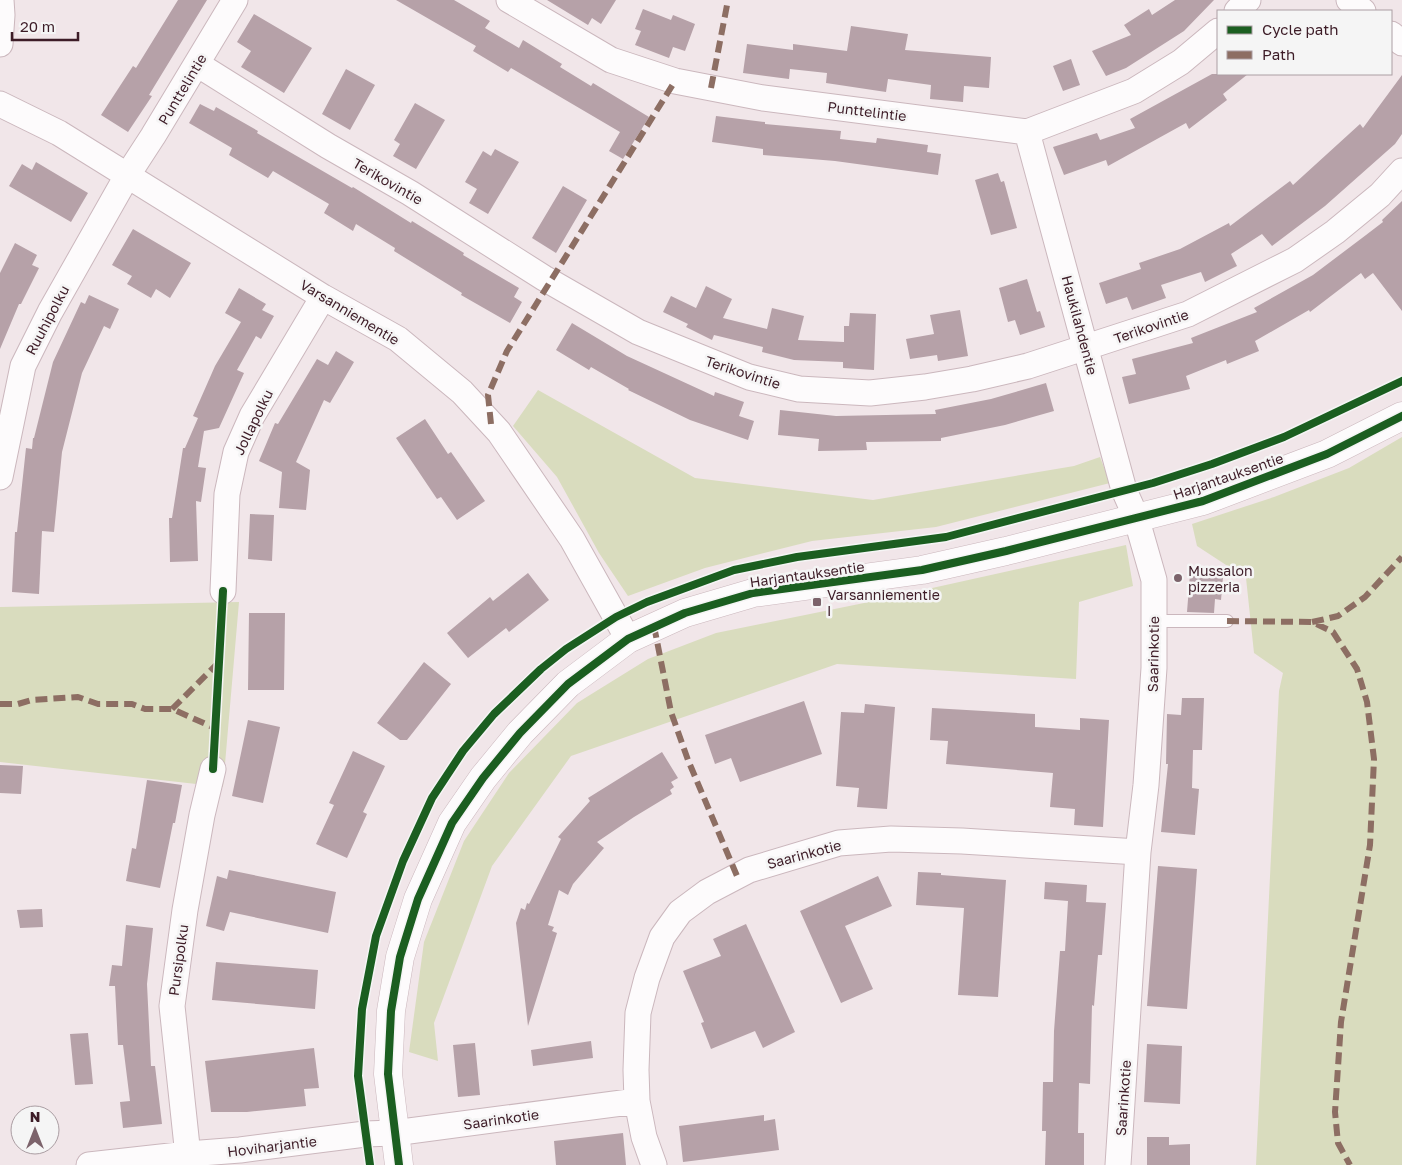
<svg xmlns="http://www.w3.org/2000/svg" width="1402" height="1165" viewBox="0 0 1402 1165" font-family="'Golos Text',sans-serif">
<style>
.green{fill:#d9dcbe}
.building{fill:#b6a1a8}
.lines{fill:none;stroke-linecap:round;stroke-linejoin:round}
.service-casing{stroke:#cbb7bd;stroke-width:14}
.minor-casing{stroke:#cbb7bd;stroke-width:27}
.tertiary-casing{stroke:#cbb7bd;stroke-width:29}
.service{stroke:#fdfbfc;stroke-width:12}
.minor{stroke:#fdfbfc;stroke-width:25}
.tertiary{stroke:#fdfbfc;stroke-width:28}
.quiet{stroke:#8d6e63;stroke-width:6;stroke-dasharray:12 6;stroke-linecap:butt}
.cycleway-casing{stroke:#f5f5f5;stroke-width:11}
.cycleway{stroke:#1b5e20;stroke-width:8}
.poi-dot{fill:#7c636b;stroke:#f5f5f5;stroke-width:2}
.labels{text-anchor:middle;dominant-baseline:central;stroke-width:5;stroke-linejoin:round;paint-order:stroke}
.street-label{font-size:14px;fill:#3d1c27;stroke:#f5f5f5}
.poi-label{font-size:14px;fill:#3d1c27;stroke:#f5f5f5;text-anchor:start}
</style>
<rect width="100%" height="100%" fill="#f1e6e9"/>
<!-- green -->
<path class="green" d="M538,390L695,478L873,500L1074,466L1100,457L1110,483L936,527L812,541L705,568L628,596L599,553L557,477L513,426Z
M1402,437V1165H1256L1279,691L1283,673L1254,653L1246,578L1197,546L1192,524L1274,497L1349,468Z
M1126,545L1133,586L1079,602L1076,679L837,664L571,756L492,866L434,1023L438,1061L409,1052L424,942L464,841L509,773L577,703L648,659L716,633L869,602Z
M239,602L223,787L0,762V607Z"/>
<!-- building -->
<path class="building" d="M178,0H207L149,95L152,96L128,132L101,115L133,66L136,68Z
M396,0H454L490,21L485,28L519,48L523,40L562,64L560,67L591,86L593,83L649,117L623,159L609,151L620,132L511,68L508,72L473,51L476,46Z
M547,0H616L601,24L592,18L588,25Z
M1175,0H1214L1184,31L1126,68L1106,76L1092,51L1131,35L1124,25L1149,9L1152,15Z
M643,9L671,20L673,15L695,24L685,51L673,47L669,58L635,45L641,31L635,29Z
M254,14L312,48L284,93L241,67L251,51L237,42Z
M851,26L908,34L905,50L991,57L989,88L964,86L963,102L930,99L931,85L888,79L886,92L826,83L827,73L790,69L789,79L743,73L747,44L793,50V44L847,51Z
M1071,59L1080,85L1063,91L1053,66Z
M346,69L375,85L350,130L322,114Z
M1212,74H1248L1223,94L1227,100L1189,129L1186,123L1108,166L1106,160L1064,175L1053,147L1097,133L1100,140L1135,128L1130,119Z
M1402,75V134L1395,144L1325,206L1272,246L1262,234L1231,254L1237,266L1205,282L1201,272L1161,285L1166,298L1132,310L1127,297L1106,304L1099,283L1141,269L1139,263L1180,249L1229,223L1230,226L1290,181L1293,185L1360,124L1363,128Z
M415,103L445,120L416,169L393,156L400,144L394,140Z
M200,104L214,111L216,107L258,131L257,133L352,188L353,187L411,223L412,221L464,253L463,255L519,288L514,297L522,302L510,323L461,295L462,293L394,251L395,248L356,224L353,231L324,213L329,204L273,171L268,178L229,155L232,148L189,123Z
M716,116L765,122V124L841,131L840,139L876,143L877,138L928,145L927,152L941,154L938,175L835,161L763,155V149L712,142Z
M495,149L519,162L488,214L469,203L477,189L465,182L483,151L491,156Z
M36,162L88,193L71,222L9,186L22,164L32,170Z
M998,173L1001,182L1004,181L1017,228L991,235L975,180Z
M563,186L587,200L556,253L532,238Z
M1402,201V311L1373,273L1365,279L1361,273L1310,312L1309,310L1255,341L1259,351L1227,364L1226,360L1186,376L1190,389L1129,404L1122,377L1136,374L1132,359L1193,343L1191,338L1257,312L1254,308L1313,275L1366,235L1383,222L1382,220Z
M133,229L191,263L170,298L156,289L151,298L127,284L132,276L112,265Z
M15,243L37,255L32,265L39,268L21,304H19L0,349V273Z
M1027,279L1037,312L1040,311L1045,327L1020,335L1015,320L1008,322L999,288Z
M706,286L732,299L723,318L767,329L772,308L804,316L798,340L844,342V326H849L850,313L876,314L874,370L843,368V362L794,360L762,352L763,347L714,335L712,340L686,327L688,324L663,312L671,296L696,308Z
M239,288L266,304L262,310L274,316L261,339L256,336L237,370L244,373L219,428L204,431L198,467L206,468L201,502L196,501L198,561L170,562L169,518H172L183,448H185L198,418L193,416L215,366L241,322L225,313Z
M89,295L119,309L110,329L104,326L82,373L62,452L54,532L42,531L39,594L12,592L15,532H17L26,448L32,449L33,438H34L53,362L81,302L85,304Z
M960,310L968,356L938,361L937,355L910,359L906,339L934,334L930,315Z
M572,323L627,356L714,396L715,392L744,402L739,416L754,421L748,440L690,420L628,390L629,389L591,367L589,370L556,350Z
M336,351L354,362L330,403L324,400L296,462L310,470L306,510L279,508L282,472L259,461L275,423L278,424L317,359L328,365Z
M1046,383L1054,411L1005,425L941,438V441L866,442L867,450L818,451L819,439L778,435L780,410L836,416L936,414L935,410L991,399Z
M425,419L448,454L451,452L485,501L457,520L441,497L437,499L396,438Z
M250,514L274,515L272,561L248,559Z
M528,573L549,600L509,632L506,628L468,658L447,633L490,597L493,601Z
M1190,574L1223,577L1221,600L1215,599L1214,613L1187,612Z
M249,613H285L284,690H248Z
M424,662L451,684L407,740H400L377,723Z
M1182,698H1204L1202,750H1193L1192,788L1199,789L1195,835L1161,832L1168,764H1166L1167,714L1181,715Z
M804,701L822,754L740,782L731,758L715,764L705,735Z
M865,704L895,707L887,809L857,807L859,788L836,786L841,712L864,713Z
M932,708L1035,714V727L1080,730V718L1109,720L1103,827L1074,825L1075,809L1050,807L1053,773L946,764L948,741L930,740Z
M248,720L280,727L263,803L232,796Z
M353,751L385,766L363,812L367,814L347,858L316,844L334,805L329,803Z
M662,752L678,778L671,782L674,787L670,790L672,794L634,817L597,842L604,848L573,884L568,895L559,890L548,925L554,927L552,931L557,933L528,1026L516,923L521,908L525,910L527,903L529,904L561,839L558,837L590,801L588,798Z
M0,765L23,766L21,794L0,793Z
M147,780L182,785L175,823H173L160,888L126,881L132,848L136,849Z
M1158,866L1197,869L1187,1009L1147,1006Z
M229,870L336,892L328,933L230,912L224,931L206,926L217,876L227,879Z
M918,872L941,873V875L1006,880L998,997L958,995L964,908L916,905Z
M878,876L892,906L845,926L873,989L841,1003L800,911Z
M1045,882L1087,885L1086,902L1106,903L1102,955H1098L1094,1006L1092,1005L1090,1084L1079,1083L1078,1133H1084V1165H1045L1046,1131H1042L1043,1082H1053L1054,1031L1060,951H1065L1068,901L1044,899Z
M42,909L43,927L20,928L17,910Z
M746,924L795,1032L763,1048L755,1031L711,1049L701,1023L704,1022L683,971L721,956L713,939Z
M126,925L153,928L147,984L151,1066H155L162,1124L123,1128L120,1102L130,1101L123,1045H118L115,986H109L112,965L122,966Z
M216,962L318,970L315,1009L212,1000Z
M88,1033L93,1084L75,1085L70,1034Z
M591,1041L593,1058L533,1066L531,1050Z
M475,1043L480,1095L458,1097L453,1045Z
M1147,1044L1182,1046L1180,1104L1144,1102Z
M314,1048L319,1088L304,1089L306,1106L247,1112H211L205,1061Z
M764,1115V1121L775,1119L779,1150L683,1162L679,1126Z
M623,1133L626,1165H556L554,1141Z
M1147,1137H1169V1145L1190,1144V1165H1147Z"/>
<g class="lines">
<defs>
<path id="service" d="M1154,621H1227"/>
<path id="minor" d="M509,0L611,60L675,81L763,98L1027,132L1134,91L1181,62L1218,31
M1349,0L1363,11
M1237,11L1248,0
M1391,34L1402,43
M0,44L2,15L1,0
M197,64L328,146L410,193L544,278L638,332L749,377L799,389L870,393L925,387L972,379L1028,366L1188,314L1295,260L1335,232L1380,195L1402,171
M0,104L59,133L323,297L398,339L462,392L499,432L572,539L628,639
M1027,132L1124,490L1136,517L1154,580V668L1146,785L1138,852L1118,1165
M0,477L23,366L50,312L127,176L153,136L235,0
M223,591L227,494L236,452L252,416L323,297
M637,1101L636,1070L638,1013L647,978L662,937L680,912L707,892L749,870L839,843L891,839L962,841L1138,852
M89,1165L188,1154L240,1150L365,1134L394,1133L637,1101L644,1137L654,1165
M189,1165L172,1006L185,910L202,815L213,769"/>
<path id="tertiary" d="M399,1165L388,1074L391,1011L400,957L418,899L452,823L483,778L520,733L568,684L628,639L685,613L753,593L922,570L1006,551L1203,501L1327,454L1402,416"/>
</defs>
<!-- service casing -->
<use href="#service" class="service-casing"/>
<!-- minor casing -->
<use href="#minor" class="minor-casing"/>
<!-- tertiary casing -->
<use href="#tertiary" class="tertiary-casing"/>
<!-- service -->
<use href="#service" class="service"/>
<!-- minor -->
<use href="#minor" class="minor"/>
<!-- tertiary -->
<use href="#tertiary" class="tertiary"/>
<!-- quiet -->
<path class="quiet" d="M711,88L728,0
M491,424L488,395L507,351L675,81
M1227,621L1312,622L1333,632L1357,669L1367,702L1374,759L1370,845L1341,1022L1335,1112L1338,1143L1350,1165
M1312,622L1338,616L1365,597L1402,557
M654,626L671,712L688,760L737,876
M0,704H18L32,700L78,697L98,704H132L145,709H172L215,728
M172,709L219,662"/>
<defs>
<path id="cycleway" d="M213,769L223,591
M370,1165L358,1076L362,1009L376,936L403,861L432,798L463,751L494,714L541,669L566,649L616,617L647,602L734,570L797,557L946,537L1153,483L1212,464L1284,437L1402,381
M399,1165L388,1074L391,1011L400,957L418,899L452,823L483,778L520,733L568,684L628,639L685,613L753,593L922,570L1006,551L1203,501L1327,454L1402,416"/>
</defs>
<!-- cycleway casing -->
<use href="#cycleway" class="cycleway-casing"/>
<!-- cycleway -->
<use href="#cycleway" class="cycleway"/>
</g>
<!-- markers -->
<g class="poi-dot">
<circle cx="1178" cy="578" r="5"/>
<rect x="812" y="597" width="10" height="10" rx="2.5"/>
</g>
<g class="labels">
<!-- street labels -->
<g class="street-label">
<text transform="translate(182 89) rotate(-59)">Punttelintie</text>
<text transform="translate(867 111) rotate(7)">Punttelintie</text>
<text transform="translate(388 181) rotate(30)">Terikovintie</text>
<text transform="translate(350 312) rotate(31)">Varsanniementie</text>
<text transform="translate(47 320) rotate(-62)">Ruuhipolku</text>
<text transform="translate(1080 325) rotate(75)">Haukilahdentie</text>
<text transform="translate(1151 326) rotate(-19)">Terikovintie</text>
<text transform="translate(743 372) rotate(18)">Terikovintie</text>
<text transform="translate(253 422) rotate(-64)">Jollapolku</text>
<text transform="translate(1228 476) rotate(-19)">Harjantauksentie</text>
<text transform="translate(807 574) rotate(-8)">Harjantauksentie</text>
<text transform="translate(1153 654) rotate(-89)">Saarinkotie</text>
<text transform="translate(804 854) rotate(-15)">Saarinkotie</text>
<text transform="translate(178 960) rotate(-82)">Pursipolku</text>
<text transform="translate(1123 1098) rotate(-86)">Saarinkotie</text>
<text transform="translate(501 1119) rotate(-8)">Saarinkotie</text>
<text transform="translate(272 1146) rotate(-7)">Hoviharjantie</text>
</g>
<!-- poi labels -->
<g class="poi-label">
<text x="1188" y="570">Mussalon<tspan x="1188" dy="16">pizzeria</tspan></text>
<text x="827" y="594">Varsanniementie<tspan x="827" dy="16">I</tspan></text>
</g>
</g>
<!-- legend -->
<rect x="1217" y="10" width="175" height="65" fill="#f5f5f5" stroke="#ab9ea3"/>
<rect x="1227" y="26" width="25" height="8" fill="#1b5e20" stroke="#ab9ea3"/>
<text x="1262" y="35" font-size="15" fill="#3d1c27">Cycle path</text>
<rect x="1227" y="51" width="25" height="8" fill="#8d6e63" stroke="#ab9ea3"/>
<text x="1262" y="60" font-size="15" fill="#3d1c27">Path</text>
<!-- north arrow -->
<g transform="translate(35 1130)"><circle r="24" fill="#f5f5f5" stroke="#ab9ea3"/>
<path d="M0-4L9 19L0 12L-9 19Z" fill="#7c636b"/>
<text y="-8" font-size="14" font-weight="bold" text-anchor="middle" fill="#3d1c27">N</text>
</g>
<!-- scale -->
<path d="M12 32v8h66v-8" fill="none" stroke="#3d1c27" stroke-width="2.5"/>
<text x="20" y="32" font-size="15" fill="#3d1c27" stroke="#f5f5f5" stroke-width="4" paint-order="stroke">20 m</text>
</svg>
